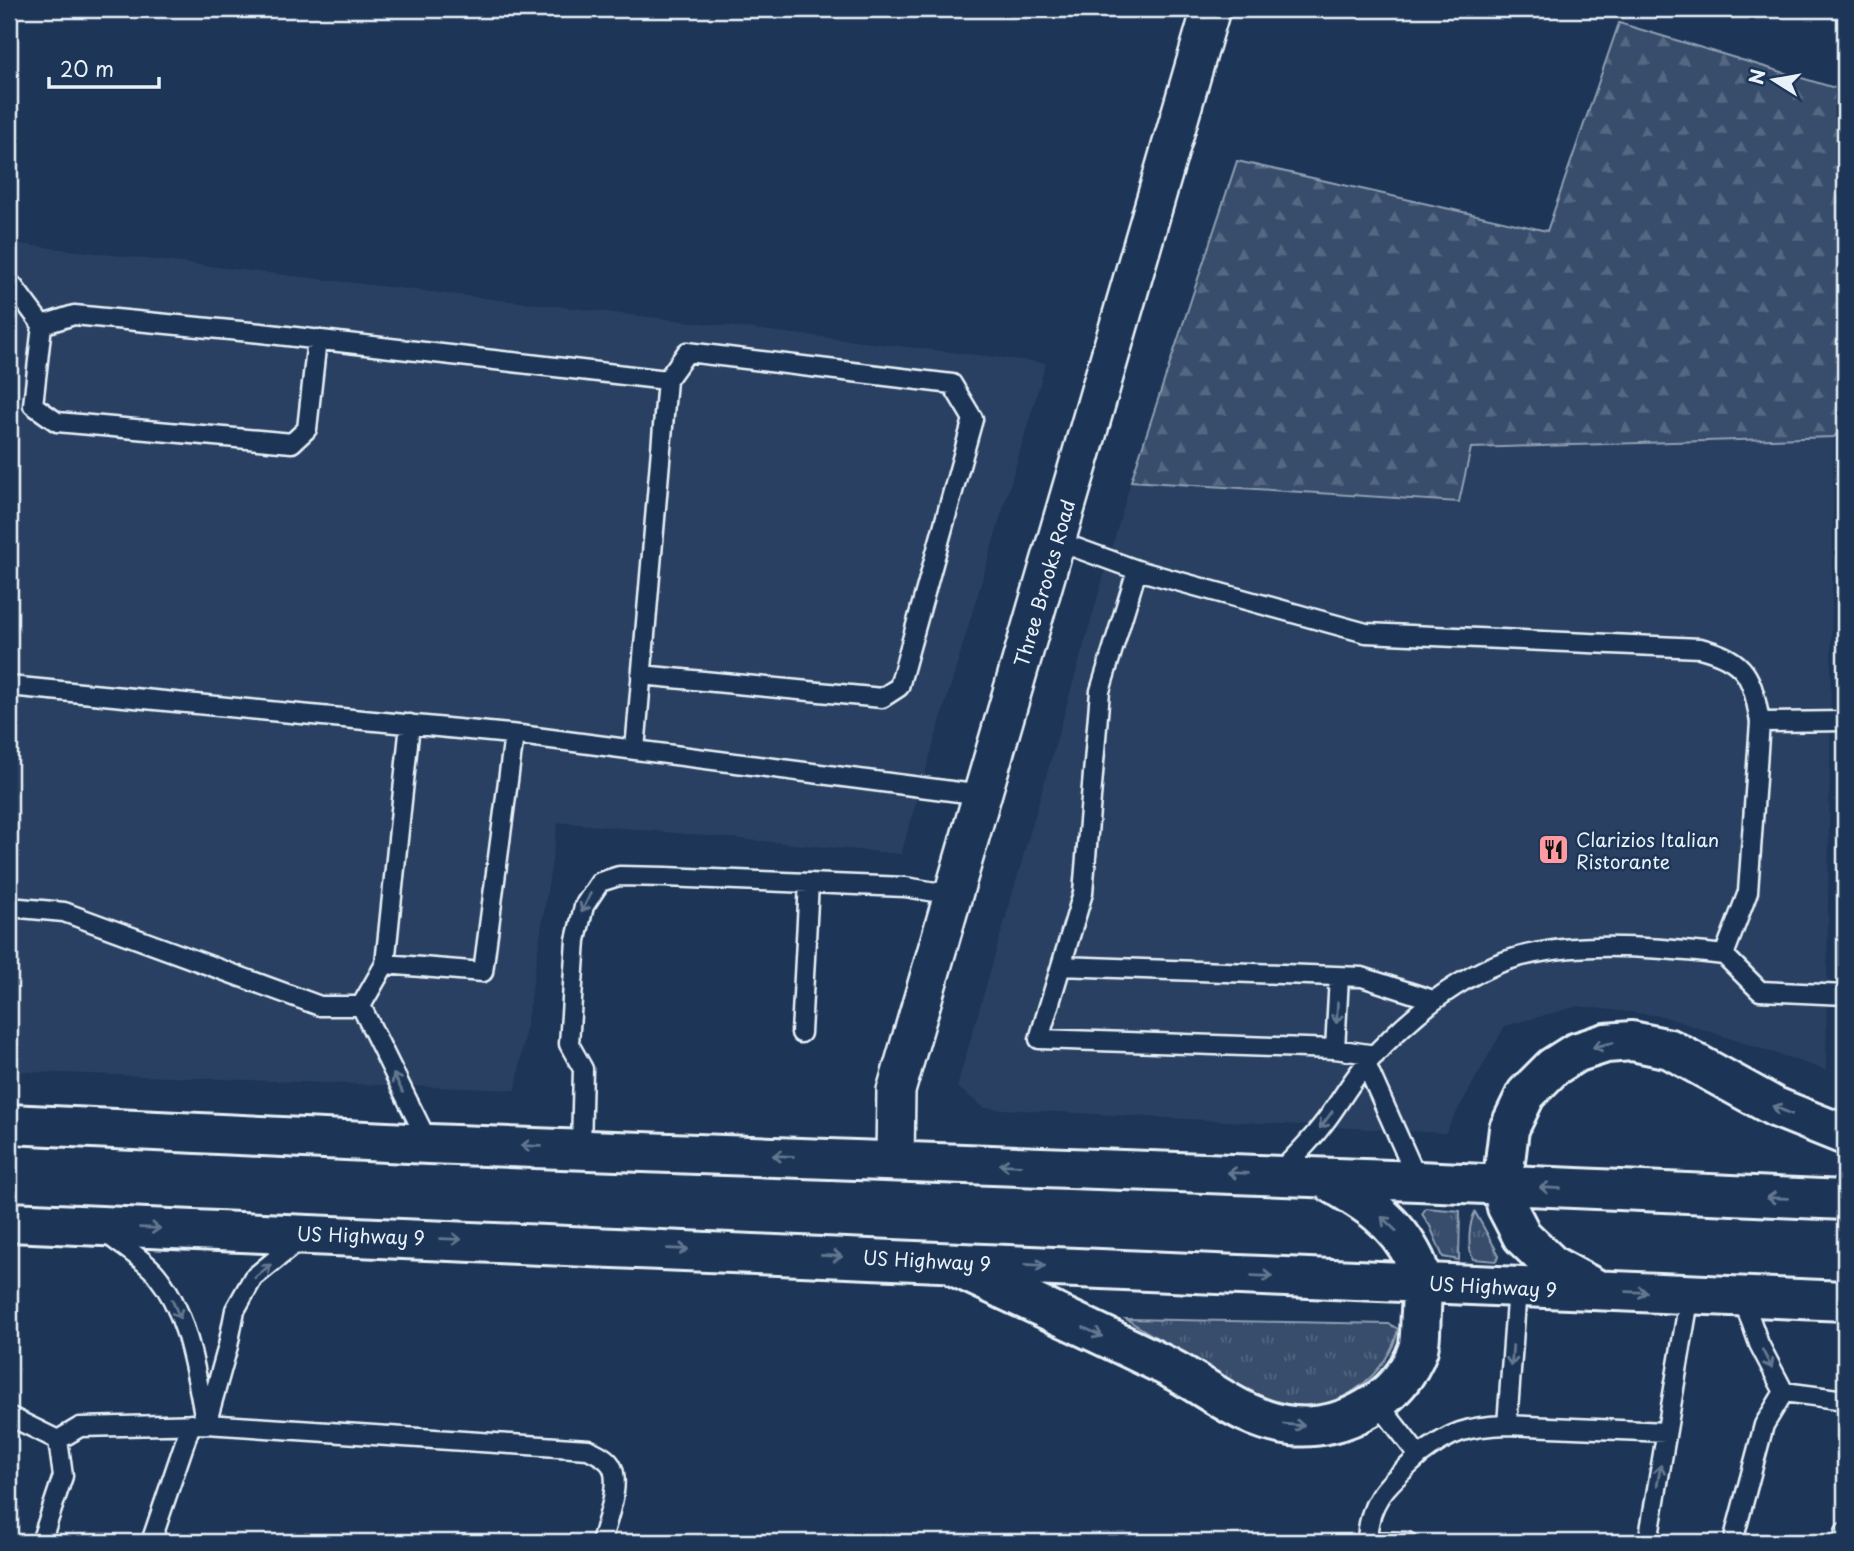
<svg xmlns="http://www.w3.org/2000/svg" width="1854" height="1551" viewBox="0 0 1854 1551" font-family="'Playpen Sans',sans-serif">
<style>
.built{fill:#2a4162}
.grass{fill:url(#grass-tufts);stroke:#909fb2;stroke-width:2}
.forest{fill:url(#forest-firs);stroke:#909fb2;stroke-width:2}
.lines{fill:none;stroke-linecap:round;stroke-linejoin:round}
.service-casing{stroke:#e8f1f8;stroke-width:23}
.minor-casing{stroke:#e8f1f8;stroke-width:42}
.trunk-casing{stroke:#e8f1f8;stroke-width:44}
.service{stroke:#1d3557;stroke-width:18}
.minor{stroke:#1d3557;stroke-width:37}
.trunk{stroke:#1d3557;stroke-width:38}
.oneway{stroke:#64778f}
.labels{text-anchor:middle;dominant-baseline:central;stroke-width:5;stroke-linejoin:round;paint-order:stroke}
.street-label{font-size:19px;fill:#e8f1f8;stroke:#1d3557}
.poi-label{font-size:19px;fill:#e8f1f8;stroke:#1d3557;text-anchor:start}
</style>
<defs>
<pattern id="grass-tufts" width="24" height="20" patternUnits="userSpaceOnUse" patternTransform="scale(1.75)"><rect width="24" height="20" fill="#374d6c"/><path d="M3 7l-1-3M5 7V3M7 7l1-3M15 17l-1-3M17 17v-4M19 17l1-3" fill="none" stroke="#546782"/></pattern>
<pattern id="forest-firs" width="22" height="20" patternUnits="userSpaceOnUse" patternTransform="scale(1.75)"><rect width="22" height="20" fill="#374d6c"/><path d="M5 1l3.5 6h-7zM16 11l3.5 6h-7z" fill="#546782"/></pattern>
</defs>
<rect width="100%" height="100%" fill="#1d3557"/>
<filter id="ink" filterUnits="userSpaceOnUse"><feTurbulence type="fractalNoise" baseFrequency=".0143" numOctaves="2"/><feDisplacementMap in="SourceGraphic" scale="14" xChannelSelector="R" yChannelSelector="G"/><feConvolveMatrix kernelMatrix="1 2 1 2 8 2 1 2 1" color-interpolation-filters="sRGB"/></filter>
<g filter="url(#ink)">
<!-- built -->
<path class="built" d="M9,243L1046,363L901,854L558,822L516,1090L9,1071Z
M1834,437L1826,1070L1662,1016L1578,1006L1505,1026L1445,1133L985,1108L957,1087L1131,481L1459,502L1470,448Z"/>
<!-- grass -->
<path class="grass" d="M1426,1208L1460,1211L1459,1260L1443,1257L1430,1226L1422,1214Z
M1475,1212L1499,1255L1496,1261L1473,1259C1467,1247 1469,1223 1475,1212Z
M1126,1319L1389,1324L1398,1329C1394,1350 1380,1370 1364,1383C1309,1429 1257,1396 1205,1366C1179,1351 1152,1335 1126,1319Z"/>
<!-- forest -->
<path class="forest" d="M1619,23L1845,91V217L1840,216L1845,282V425L1834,437L1471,448L1459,502L1131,481L1237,161L1547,231Z"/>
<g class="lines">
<defs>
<path id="service" d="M9,286H13L42,325
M317,339L307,429L292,443L57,422L33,405L42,325L74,315L261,333L667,380
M1057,541L1137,570L1366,633L1700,648C1747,660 1752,677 1760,722L1845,721
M1137,570L1100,691L1083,893L1039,1039L1335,1049L1375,1055
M9,686L520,735L982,795
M635,750L667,380L687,352L952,384L973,419L899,687L882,698L641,675
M9,907L64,912L320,1006H361
M1724,955L1760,991L1845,995
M385,964L410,724
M1061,966L1362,977L1433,1000
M361,1006L385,964L483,972L514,735
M361,1006L429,1144
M801,1033L809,883
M1335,1049L1339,977
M1366,1064L1418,1181
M581,1148L583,1069L569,1044L576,940L584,906L600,882L619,876L666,877L905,887L954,895
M1277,1175C1291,1160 1307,1145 1320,1128C1337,1108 1349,1083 1367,1063C1403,1023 1447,985 1497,964C1563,938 1654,947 1724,955L1748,892L1760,722
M105,1232C121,1246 143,1258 156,1274C190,1316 195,1373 206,1424
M1517,1288L1507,1425L1666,1432
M1784,1392L1845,1400
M9,1416L58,1440
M207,1421L228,1346L235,1310L253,1278L302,1238
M1419,1456C1450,1432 1468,1426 1507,1425
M1367,1541L1407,1542
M41,1542L63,1476L58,1440L80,1427L206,1424L588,1449C596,1453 606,1457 611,1465C622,1483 606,1523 601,1542
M151,1542L191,1424
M1367,1542C1368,1498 1389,1484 1419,1456L1377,1402
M1648,1542L1690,1294
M1736,1542L1735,1534L1764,1425L1784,1392L1759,1344L1742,1296
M1843,1542L1845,1532"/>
<path id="minor" d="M895,1160L896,1091L1211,9"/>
<path id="trunk" d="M9,1124L429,1144L1418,1181L1845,1200
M9,1222L1845,1301
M958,1268C1028,1301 1099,1333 1168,1367C1209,1388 1245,1421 1292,1426C1344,1431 1400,1399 1418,1349C1421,1338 1420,1323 1421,1312C1422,1294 1423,1277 1415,1260C1395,1219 1365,1202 1327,1180
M1594,1288L1553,1266L1522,1236L1507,1207L1502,1186L1509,1129L1526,1094L1553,1067L1575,1053L1606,1043L1632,1041L1670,1049L1775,1107L1845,1135"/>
</defs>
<!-- service casing -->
<use href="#service" class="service-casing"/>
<!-- minor casing -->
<use href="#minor" class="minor-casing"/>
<!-- trunk casing -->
<use href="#trunk" class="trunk-casing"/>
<!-- service -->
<use href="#service" class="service"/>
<!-- minor -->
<use href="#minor" class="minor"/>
<!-- trunk -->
<use href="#trunk" class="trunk"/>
</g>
<!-- one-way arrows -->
<defs><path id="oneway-shaft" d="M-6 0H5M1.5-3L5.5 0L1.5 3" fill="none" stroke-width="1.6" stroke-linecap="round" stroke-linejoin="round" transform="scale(1.75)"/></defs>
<g class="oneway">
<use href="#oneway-shaft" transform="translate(586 903) rotate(115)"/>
<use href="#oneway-shaft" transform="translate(1337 1013) rotate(93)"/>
<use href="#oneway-shaft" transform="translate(1603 1045) rotate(167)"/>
<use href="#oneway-shaft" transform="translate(398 1083) rotate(-117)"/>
<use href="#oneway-shaft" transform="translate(1782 1110) rotate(-157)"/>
<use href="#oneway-shaft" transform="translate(1326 1120) rotate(126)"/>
<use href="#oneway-shaft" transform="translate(531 1146) rotate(-178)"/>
<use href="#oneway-shaft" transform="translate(783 1156) rotate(-178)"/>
<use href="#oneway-shaft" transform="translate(1010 1165) rotate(-178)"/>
<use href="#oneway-shaft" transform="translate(1238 1173) rotate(-178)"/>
<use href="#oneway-shaft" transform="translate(1550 1188) rotate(-177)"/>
<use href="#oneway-shaft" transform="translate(1777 1198) rotate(-178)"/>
<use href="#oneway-shaft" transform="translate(1389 1224) rotate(-136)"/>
<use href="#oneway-shaft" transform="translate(150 1228) rotate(2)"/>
<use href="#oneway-shaft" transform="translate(451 1239) rotate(2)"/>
<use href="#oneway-shaft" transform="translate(678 1249) rotate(2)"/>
<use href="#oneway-shaft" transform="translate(832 1256) rotate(3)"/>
<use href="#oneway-shaft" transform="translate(1035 1265) rotate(3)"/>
<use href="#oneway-shaft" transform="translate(263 1271) rotate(-40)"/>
<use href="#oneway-shaft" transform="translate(1262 1276) rotate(2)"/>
<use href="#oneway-shaft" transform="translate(1637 1292) rotate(2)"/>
<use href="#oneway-shaft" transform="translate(176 1309) rotate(67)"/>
<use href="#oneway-shaft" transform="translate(1093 1332) rotate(25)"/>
<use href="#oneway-shaft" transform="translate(1512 1356) rotate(94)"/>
<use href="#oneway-shaft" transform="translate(1767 1359) rotate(63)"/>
<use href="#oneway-shaft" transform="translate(1294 1425) rotate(5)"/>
<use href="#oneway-shaft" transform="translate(1659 1475) rotate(-80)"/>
</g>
</g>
<!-- icons -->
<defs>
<symbol id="restaurant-square" viewBox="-11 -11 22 22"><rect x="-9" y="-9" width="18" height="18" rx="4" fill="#ff9aa2" stroke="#1d3557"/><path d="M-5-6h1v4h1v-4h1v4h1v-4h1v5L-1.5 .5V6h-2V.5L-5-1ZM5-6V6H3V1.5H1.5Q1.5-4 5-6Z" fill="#111"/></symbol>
</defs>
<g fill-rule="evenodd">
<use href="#restaurant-square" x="1536" y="832" width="35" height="35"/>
</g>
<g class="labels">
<!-- street labels -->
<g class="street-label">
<text transform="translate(1044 583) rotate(-74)">Three Brooks Road</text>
<text transform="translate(361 1235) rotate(2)">US Highway 9</text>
<text transform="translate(927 1260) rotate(3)">US Highway 9</text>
<text transform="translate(1493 1286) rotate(3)">US Highway 9</text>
</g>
<!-- poi labels -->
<g class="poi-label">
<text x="1576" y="839">Clarizios Italian<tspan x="1576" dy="22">Ristorante</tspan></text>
</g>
</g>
<!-- margin -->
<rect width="1854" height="1551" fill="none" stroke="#1d3557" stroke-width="35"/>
<rect x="18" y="18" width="1819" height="1516" fill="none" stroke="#e8f1f8" stroke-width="2.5" filter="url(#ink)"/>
<!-- north arrow -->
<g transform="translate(1774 80) rotate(281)" stroke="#1d3557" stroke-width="5" paint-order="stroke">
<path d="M0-5L12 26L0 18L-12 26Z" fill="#e8f1f8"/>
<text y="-10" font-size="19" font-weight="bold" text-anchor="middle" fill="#e8f1f8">N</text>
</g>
<!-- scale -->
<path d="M49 77v10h110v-10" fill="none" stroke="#e8f1f8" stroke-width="3.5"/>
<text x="60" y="77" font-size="21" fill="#e8f1f8" stroke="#1d3557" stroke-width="5" paint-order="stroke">20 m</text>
</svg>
